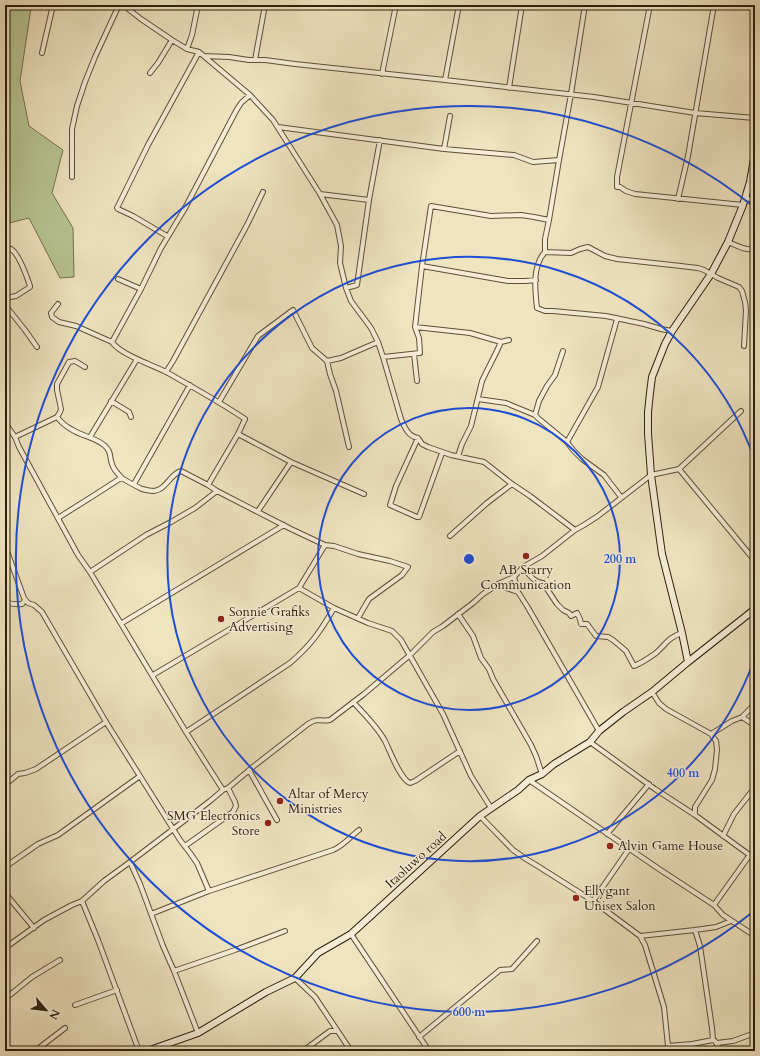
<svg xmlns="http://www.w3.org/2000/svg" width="760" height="1056" viewBox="0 0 760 1056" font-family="Cardo,serif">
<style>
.green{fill:#b7c593;stroke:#727250}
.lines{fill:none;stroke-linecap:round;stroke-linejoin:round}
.street-casing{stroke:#5d503a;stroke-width:6}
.secondary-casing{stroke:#2c1f0d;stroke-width:8}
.street{stroke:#f5edd6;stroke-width:4}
.secondary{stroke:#f5edd6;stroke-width:6}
.ring{fill:none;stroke:#1d4ed8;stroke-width:2}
.poi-dot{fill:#8f2418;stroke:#f5edd6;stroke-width:1.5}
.labels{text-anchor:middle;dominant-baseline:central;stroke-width:3;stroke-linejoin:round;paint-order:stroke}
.poi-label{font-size:13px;fill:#2c1f0d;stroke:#f5edd6;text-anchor:start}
.street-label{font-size:13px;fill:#2c1f0d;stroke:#f5edd6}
.centre{fill:#1d4ed8;stroke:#f5edd6;stroke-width:2}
.ring-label{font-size:12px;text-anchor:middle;font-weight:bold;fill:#1d4ed8;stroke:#f5edd6;stroke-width:3;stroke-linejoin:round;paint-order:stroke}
</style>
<rect width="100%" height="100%" fill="#efe4c0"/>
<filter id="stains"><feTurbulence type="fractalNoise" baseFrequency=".005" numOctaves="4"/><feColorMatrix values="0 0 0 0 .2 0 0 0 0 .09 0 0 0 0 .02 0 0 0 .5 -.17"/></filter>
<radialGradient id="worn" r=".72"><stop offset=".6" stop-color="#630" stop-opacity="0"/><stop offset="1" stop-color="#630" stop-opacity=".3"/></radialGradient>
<!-- green -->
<path class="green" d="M5,5H28L31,8L20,81L29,126L63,150L52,193L73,228L74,277L60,278L29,218L5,224Z"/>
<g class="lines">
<defs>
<path id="street" d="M123,5L141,19L172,40L187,49L199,52L250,95L273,120L320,194L337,225L341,246L340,263L346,288L351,301L371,328L378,342L383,357L401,419C405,428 408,436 418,438L422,444L428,447L451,455L484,462L512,484L530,496L575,530
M585,5L571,94L559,160L549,220L545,239V252C532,266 535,290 537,308L545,311H553L606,316L644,324L661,329L672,331
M650,5L617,177V187H620L626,191L635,194L743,205
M187,49L192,35L198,5
M42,53L53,5
M204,56L229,57L249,60H265L295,64L445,80L594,97L695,113L755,118
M255,60L265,5
M150,73L158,63L172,40
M382,74L396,5
M445,80L459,5
M509,88L522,5
M450,116L444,149L514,155L533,162L559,160
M278,127L444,149
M72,177V129L77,106L85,82L95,57L119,5
M320,194L369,200
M745,198L755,200
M678,199L688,156L714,5
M167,236L133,216L118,209L117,208L148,145L199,52
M728,242C736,245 747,252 755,248
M5,248C7,248 9,248 11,249C19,254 27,277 30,286V287L16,296L5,298
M545,252L571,253L580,249L588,247L605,256L617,259L672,265L698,268L704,270L718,278L739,287L742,291L745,302L746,310L744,346
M422,266L508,281H525L536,280
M118,279L141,289
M346,288L357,285L369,200L380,140
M58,304L51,313L52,317L59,322L76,326L112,342C121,355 153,365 168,373C194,388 220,402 245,419L238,434L208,485
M5,305L25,330L37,347
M415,327L470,333L501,342
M112,342L141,289L161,248L184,210L236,111L241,103L250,95
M414,354L417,381
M383,357L420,353L419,338L415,327L422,266L431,206L491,216L521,215L534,217L549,220
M327,361L330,374L336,391L349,447
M166,372L173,361L247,225L263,192
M478,399L506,403L513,406L535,415L539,419L567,442L573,450L582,459L604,475L621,497
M111,401L129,412L131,417
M219,402L258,336L293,310L312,348L327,361L341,358L378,342
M535,415L539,401L547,386L555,375L563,351
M57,417C61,422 65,426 71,429C81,436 94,437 104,445C112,452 109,456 112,464C113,468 118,474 121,477C122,479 140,488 142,489C146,490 151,491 154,491C167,489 170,474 181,471L208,485L217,491L291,529L325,545L334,546L358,554L390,561L408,567L402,575L369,599L358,618
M5,423L15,437L19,447L78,555L90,572L186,732L223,790
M238,434L291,462L364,494
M15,437L57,417L60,412L61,409L57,390V384L68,364L69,362L75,361L85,367
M90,437L137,359
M418,438L396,486L390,505L417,517H419L442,453
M567,442L598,387L617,319
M458,456L462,444L471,426L482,381C488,368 495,356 501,342L509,340
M679,469L755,561
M134,484L190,385
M258,511L291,462
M58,518L93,496L121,478
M450,536L487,503L512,484
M5,550L8,554L24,598L28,603L34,605L42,612L106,722L180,840L190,853L197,863L209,891
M523,567C528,573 534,583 543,583L557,604L563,610L569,613L571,616L577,613L580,619L581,624H587L596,636L608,637L613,640L626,651L634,666C642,663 649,658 656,653C666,644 669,637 682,633
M90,572L146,535L171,522L195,508L217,491
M514,577L518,592L527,606L599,731
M498,585L518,592
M299,588L334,608L368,623L392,631L401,640L443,714L471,776L491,808
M5,602C11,604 16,605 22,604L25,600
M458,614L473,636L481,658L489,669L493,679L531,745L536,756L542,774
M122,623L284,525
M153,675L299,588L325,545
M652,692L659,703L666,709L711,734L716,741L717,750L715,769L712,780L695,807V815
M353,702C364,714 377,726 385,741C390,751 400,779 410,783L415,781L460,751
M742,717L754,725L755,726
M186,732L290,663C311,645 320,632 334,608
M711,734L732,721L742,717L755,704
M590,742L655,789L695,815L755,859
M249,770L277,820
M529,780L659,869L714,905L723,915L755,936
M5,785L18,774L25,773L36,769L106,722
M480,816L513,850L526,859L536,865L593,901L640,936L695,930L716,927L731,921
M607,834L649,784
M723,836L734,814L752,791L755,789
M185,846L223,819L233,812L236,806L235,802L228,788
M130,862L140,884L163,946L174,971L198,1033
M5,867L38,844L58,835L140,776
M5,893L34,928
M82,901L98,940L139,1051
M593,901L629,849
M714,905L749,856
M151,914L209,891L333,850C343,846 350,837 359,830
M351,934L429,1051
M640,936L645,945L664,1007L668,1046L666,1051
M5,948L44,920L72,905L82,901L104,881L130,862L210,801L223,790L228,788L254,766L308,724C319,717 319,722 330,720L364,694L410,655L433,632L443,626L473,603L483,594L498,584L514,577L523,567L542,556L575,530L584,525L598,516L651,475L679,469L741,411
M755,965V970
M174,971L235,950L285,931
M295,978L315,997L351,1051
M5,999L32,977L60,960
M75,1005L117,990
M419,1037L500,970L512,969L537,941
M715,1041L721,1051
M717,1043L733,1041L755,1033
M668,1046L692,1044L713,1040L712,1028L700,946L695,930
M35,1051L65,1028
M303,1051L330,1031H337"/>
<path id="secondary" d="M688,662L682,633L662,554L651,475L648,433V412L650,393L652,377L665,344L672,331L711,274L728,242L743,205L750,182L755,153
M147,1051L198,1033L266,992L295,978L318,953L351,934L480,816L518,790L529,780L542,774L554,764L590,742L599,731L623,712L652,692L688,662L755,609"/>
</defs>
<!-- street casing -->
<use href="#street" class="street-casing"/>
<!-- secondary casing -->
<use href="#secondary" class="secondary-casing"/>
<!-- street -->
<use href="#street" class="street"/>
<!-- secondary -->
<use href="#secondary" class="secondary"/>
</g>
<!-- distance rings -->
<g class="ring">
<circle cx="469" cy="559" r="151"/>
<path d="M755 657A302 302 0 1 1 755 461"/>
<path d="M754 911A453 453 0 1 1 754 207"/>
</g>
<!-- markers -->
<g class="poi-dot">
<circle cx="526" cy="556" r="4"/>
<circle cx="221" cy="619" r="4"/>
<circle cx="280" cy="801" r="4"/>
<circle cx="268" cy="823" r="4"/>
<circle cx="610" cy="846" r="4"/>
<circle cx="576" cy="898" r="4"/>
</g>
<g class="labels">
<!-- poi labels -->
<g class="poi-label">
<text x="526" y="570" text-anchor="middle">AB Starry<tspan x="526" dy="15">Communication</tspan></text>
<text x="229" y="612">Sonnie Grafiks<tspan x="229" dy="15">Advertising</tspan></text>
<text x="288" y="794">Altar of Mercy<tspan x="288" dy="15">Ministries</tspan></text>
<text x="260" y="816" text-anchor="end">SMG Electronics<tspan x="260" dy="15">Store</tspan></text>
<text x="618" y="846">Alvin Game House</text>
<text x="584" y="891">Ellygant<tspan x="584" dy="15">Unisex Salon</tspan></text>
</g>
<!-- street labels -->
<g class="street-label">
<text transform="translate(416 860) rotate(-42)">Itaoluwo road</text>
</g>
</g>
<circle cx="469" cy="559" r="6" class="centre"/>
<g class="ring-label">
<text x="620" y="563">200 m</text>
<text x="683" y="777">400 m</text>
<text x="469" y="1016">600 m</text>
</g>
<!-- margin -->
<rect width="760" height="1056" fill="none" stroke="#efe4c0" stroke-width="20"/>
<rect x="6" y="6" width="748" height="1044" fill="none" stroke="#2c1f0d" stroke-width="2"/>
<rect x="10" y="10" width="740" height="1036" fill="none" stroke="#2c1f0d"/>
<!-- north arrow -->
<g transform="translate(46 1010) rotate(118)" stroke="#f5edd6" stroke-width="3" paint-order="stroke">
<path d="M0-3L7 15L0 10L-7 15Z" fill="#2c1f0d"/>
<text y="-6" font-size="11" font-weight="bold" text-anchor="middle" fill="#2c1f0d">N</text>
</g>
<rect width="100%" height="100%" filter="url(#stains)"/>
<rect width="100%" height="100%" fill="url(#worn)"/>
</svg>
